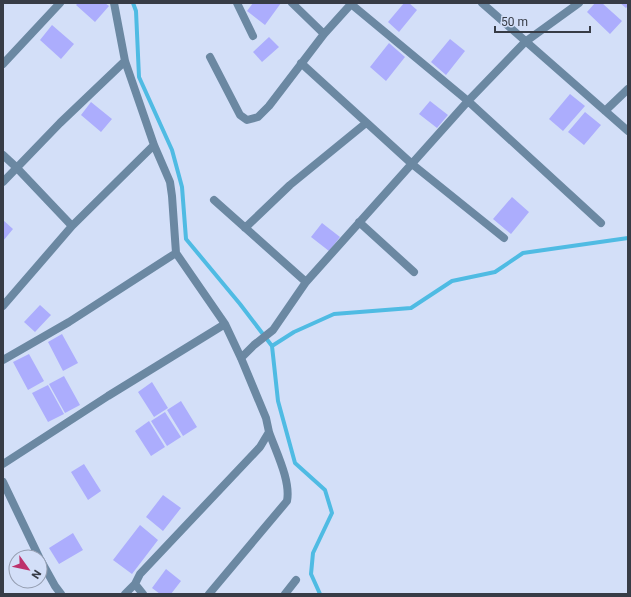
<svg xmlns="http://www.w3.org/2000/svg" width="631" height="597" viewBox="0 0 631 597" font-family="Roboto,sans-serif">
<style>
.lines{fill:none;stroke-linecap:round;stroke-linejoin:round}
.stream{stroke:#4fbbe3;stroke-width:4}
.building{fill:#acadfd}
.street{stroke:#6b88a2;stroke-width:8}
</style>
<rect width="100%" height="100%" fill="#d3dff8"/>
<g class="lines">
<!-- stream -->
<path class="stream" d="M133,3L136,11L139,77L172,150L182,187L186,239L240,304L272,346L278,401L295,463L325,490L332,513L313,553L311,574L320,594
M272,346L294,332L334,314L411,308L452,281L495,272L523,253L628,238"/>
</g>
<!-- building -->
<path class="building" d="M78,3H105L109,6L95,22L76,5Z
M253,3H281L265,25L247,11Z
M404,3H409L417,10L399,32L388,22Z
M595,3H602L622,21L610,34L587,12Z
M620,3H628V6L626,8Z
M52,25L74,44L61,59L40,40Z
M269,37L279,47L262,62L253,52Z
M450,39L465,51L446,75L431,62Z
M389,43L405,57L386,81L370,67Z
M570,94L585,106L563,131L549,119Z
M430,101L448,115L437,128L419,114Z
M91,102L112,119L101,132L81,115Z
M585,112L601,125L584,145L568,132Z
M512,197L529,212L511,234L493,219Z
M3,220L13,229L3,241Z
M322,223L340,237L329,251L311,237Z
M40,305L51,315L35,332L24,322Z
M62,334L78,363L63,371L48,342Z
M29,354L44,381L28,390L13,362Z
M64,376L80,405L65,413L49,384Z
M152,382L168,408L154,417L138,392Z
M48,385L64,414L48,422L32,393Z
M181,401L197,427L183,436L167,410Z
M165,412L181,437L167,446L151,421Z
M149,421L165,447L151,456L135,431Z
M84,464L101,491L88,500L71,472Z
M163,495L181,508L163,531L146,517Z
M140,525L158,540L132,574L113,560Z
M73,533L83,550L59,564L49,548Z
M166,569L181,581L171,594H160L152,588Z"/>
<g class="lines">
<!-- street -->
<path class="street" d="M114,3L125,61L154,145L170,182L172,196L176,253L225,324L241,358L266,418L269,432L260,447L140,574L135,584L143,594
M237,3L253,36
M292,3L324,34
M482,3L628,131
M351,4L468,101L601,223
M210,57L240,115L247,120L258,117L269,106L324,34L352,3
M301,63L412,164L504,238
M3,64L60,3
M605,111L628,89
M3,155L16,167L72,226L3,306
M3,182L60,123L125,61
M214,200L306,282
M359,222L414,272
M72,226L154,145
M245,228L290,185L366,123
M241,358L254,345L273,330L306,282L468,101L525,42L579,3
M3,360L69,322L176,253
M3,464L108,396L225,324
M3,482L39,557
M40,559L55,586L61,594
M125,594L135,584
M209,594L287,501C291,481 276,452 269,432
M285,594L296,580"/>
</g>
<!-- border -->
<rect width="631" height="597" fill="none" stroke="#373c46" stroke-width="8"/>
<!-- north arrow -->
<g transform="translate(28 569) rotate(123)"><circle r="19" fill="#d3dff8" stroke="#959eb1"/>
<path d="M0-3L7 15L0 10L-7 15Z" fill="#bd326c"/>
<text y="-6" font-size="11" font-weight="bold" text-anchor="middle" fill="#373c46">N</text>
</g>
<!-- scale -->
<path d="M495 26v6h95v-6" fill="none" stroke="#373c46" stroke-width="2"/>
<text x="501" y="26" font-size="12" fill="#373c46" stroke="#d3dff8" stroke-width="3" paint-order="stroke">50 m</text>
</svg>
